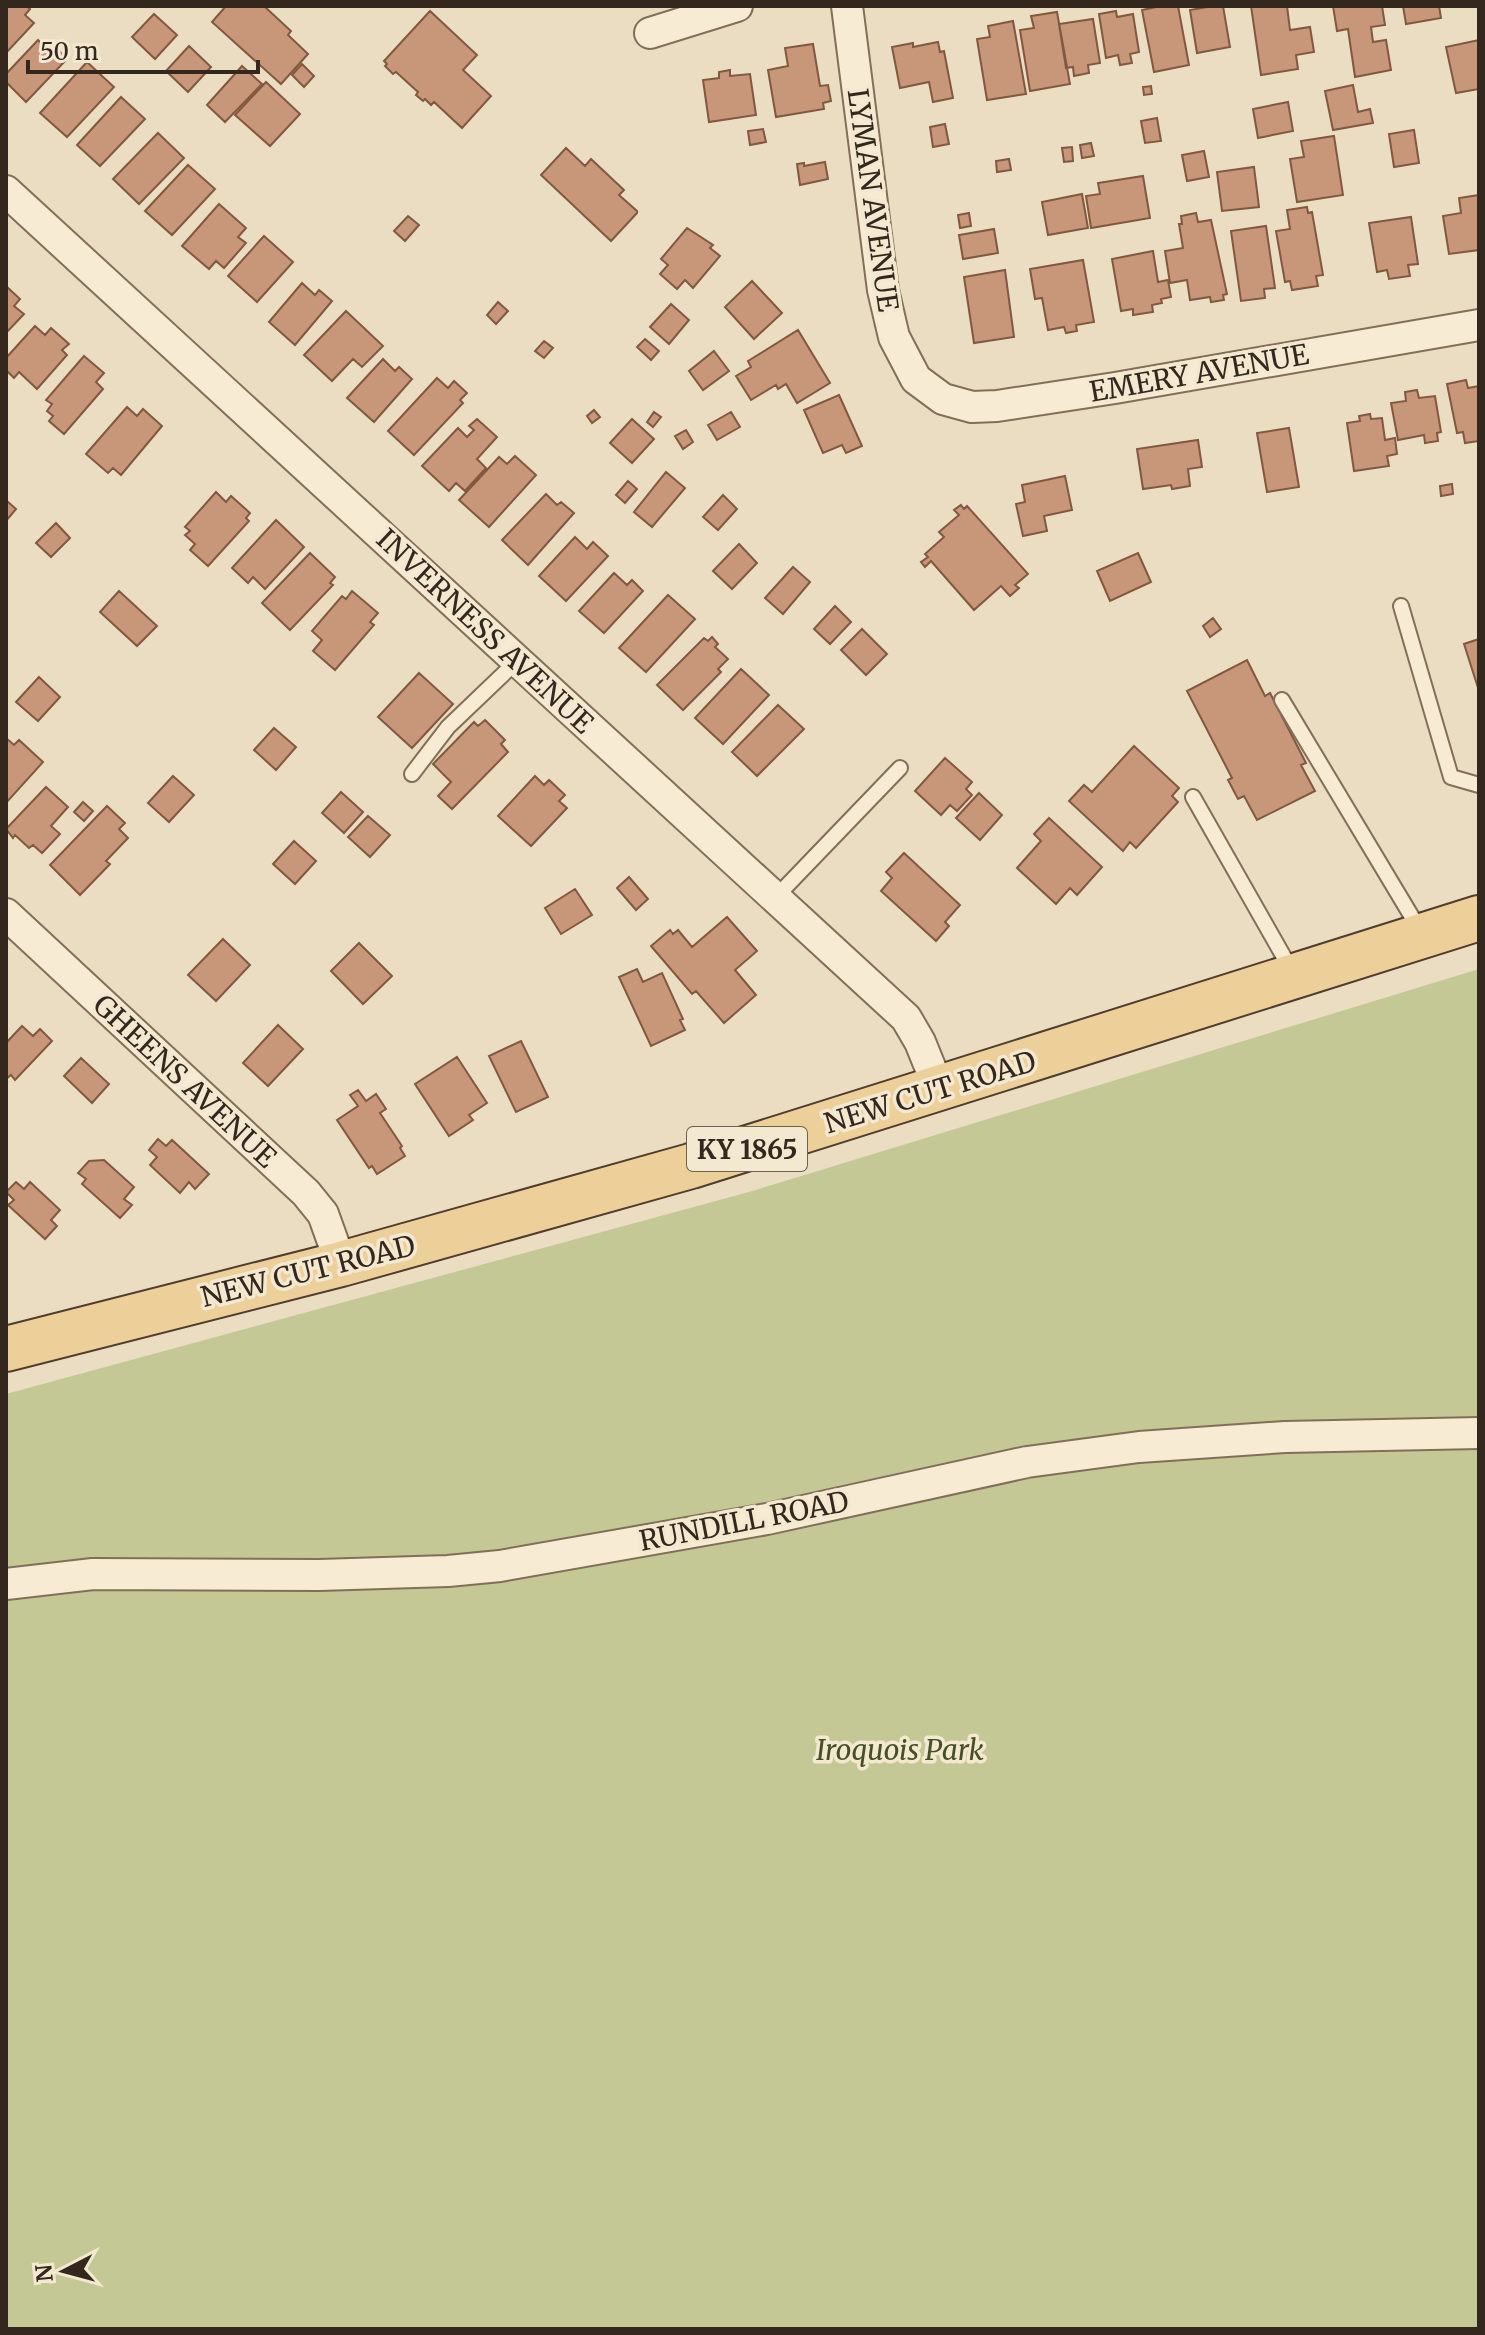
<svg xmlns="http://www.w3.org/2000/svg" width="1485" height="2335" viewBox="0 0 1485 2335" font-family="Merriweather,serif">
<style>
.green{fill:#c4c895}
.building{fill:#c89678;stroke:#815840;stroke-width:2}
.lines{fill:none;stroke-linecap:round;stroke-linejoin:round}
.service-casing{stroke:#836e59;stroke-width:18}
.minor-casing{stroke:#836e59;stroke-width:34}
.primary-casing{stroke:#513d2e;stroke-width:48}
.service{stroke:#f7ebd3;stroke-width:14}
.minor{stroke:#f7ebd3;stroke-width:30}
.primary{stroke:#edd099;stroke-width:44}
.labels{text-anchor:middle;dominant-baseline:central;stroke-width:7;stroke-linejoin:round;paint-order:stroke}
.shield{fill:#f3e8d0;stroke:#6d6153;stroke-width:2}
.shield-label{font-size:26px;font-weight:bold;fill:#34271d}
.street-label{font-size:28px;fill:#34271d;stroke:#f3e8d0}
.park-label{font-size:28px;font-style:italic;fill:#464f25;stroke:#f3e8d0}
</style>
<rect width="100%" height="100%" fill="#ebddc1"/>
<!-- green -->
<path class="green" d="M1479,969V2329H6V1394L749,1192Z"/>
<!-- building -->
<path class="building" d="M6,6H27L30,9L25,15L34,23L6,53Z
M226,6H264L291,31L288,35L308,54L281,84L212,22Z
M1161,6H1178L1189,65L1154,72L1142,10Z
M1213,6H1223L1230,47L1197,53L1190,10Z
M1251,6H1287L1290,30L1310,27L1314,52L1296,55L1298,69L1261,75Z
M1333,6H1382L1385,25L1371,27L1373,42L1386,40L1391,70L1355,77L1348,29L1337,31Z
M1403,6H1439L1441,18L1406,24Z
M430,11L477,55L463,70L491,96L462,128L434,102L431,105L425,99L423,101L416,95L418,92L396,72L393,74L385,66L387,64L384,61Z
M1116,11L1117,17L1133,14L1139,52L1130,54L1132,63L1120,65L1118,55L1106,58L1099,14Z
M1057,12L1070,84L1030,91L1020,30L1034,28L1031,16Z
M154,14L177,35L155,59L132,37Z
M1093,19L1100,63L1088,65L1089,73L1074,76L1073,67L1066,68L1059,24Z
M1013,21L1026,94L987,100L977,39L990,37L988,26Z
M38,40L50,52L55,47L67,59L26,102L6,82V74Z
M1479,40V89L1456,93L1446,47Z
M938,42L940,52L944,51L953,98L933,102L929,82L900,88L892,47L913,43V47Z
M813,44L820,86L828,85L831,101L823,103L824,109L776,117L768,70L788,66L785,48Z
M189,46L211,67L188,92L166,71Z
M87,62L114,87L67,137L40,113Z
M302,64L314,76L304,87L292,75Z
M242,66L262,84L225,122L207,105Z
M730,70V76L750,74L756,115L709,122L703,80L719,78V72Z
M266,82L300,114L270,146L235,115Z
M1353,85L1358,112L1370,109L1373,123L1333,130L1325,91Z
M1151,86L1152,94L1144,95L1143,87Z
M121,97L145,119L100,166L77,145Z
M1288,102L1293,131L1258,138L1253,109Z
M1157,118L1161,141L1145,143L1141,121Z
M945,124L949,144L933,147L930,127Z
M763,129L766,142L750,145L748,131Z
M1414,130L1419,163L1394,167L1389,134Z
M158,133L184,158L139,204L113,179Z
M1334,136L1343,195L1297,202L1290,159L1304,157L1301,141Z
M1091,143L1094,156L1082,158L1080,145Z
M1072,147L1073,161L1064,162L1062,148Z
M566,148L585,166L591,159L624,190L619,195L637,211V213L611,241L541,175Z
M1204,151L1209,177L1187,181L1182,155Z
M1009,159L1011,170L997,172L996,161Z
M825,162L828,179L800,185L797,164L804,163V166Z
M188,165L215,189L172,235L145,211Z
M1254,167L1259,207L1222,211L1217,172Z
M1143,176L1150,218L1091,228L1086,196L1100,194L1098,183Z
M1082,194L1088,228L1048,235L1042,202Z
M1479,195V250L1449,254L1443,216L1461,213L1459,198Z
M219,204L246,228L238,237L246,243L224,268L216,261L209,269L182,246Z
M1307,207L1308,213L1312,212L1323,275L1316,276L1318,286L1292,290L1290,281L1285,282L1276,231L1290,229L1287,210Z
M969,213L971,226L960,228L958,215Z
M1196,213L1198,222L1211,220L1227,294L1223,295L1224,300L1211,302L1210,297L1190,300L1187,280L1170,283L1165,251L1183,248L1179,224H1182L1181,216Z
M408,216L419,225L405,241L394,231Z
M1411,217L1418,264L1408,265L1410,276L1389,279L1387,270L1377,272L1369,223Z
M1266,226L1275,288L1264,289L1265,298L1241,301L1231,231Z
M687,228L713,245L710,248L720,256L693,288L685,280L677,289L660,274L668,265L661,259Z
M994,229L998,253L963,259L959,235Z
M264,236L293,262L257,302L228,276Z
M1153,251L1158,282L1168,280L1171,297L1161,299L1162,303L1152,305L1153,312L1133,315V309L1121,311L1112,259Z
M1083,260L1094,322L1076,325L1077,331L1066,333L1064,327L1048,330L1042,298L1035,299L1030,269Z
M1005,270L1014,337L974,343L964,277Z
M752,281L782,313L754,339L725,307Z
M302,283L315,295L319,290L332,301L295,345L269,322Z
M6,286L20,299L14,306L24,314L6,333Z
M498,302L508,311L496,324L487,315Z
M671,304L689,320L669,344L650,327Z
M346,311L383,346L362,367L353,359L332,381L304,355Z
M35,326L45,335L51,328L69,344L62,350L67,355L37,389L19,372L14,378L6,370V358Z
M798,330L830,383L797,403L786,384L778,389L776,385L751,400L736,376L751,367L748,361Z
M645,339L659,351L651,360L637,347Z
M544,341L553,348L544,358L535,351Z
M714,351L729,371L703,390L689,371Z
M84,356L104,373L96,382L103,389L64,434L49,421L53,416L47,411L52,404L46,400Z
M383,359L395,371L399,367L412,379L374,422L347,398Z
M437,378L448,388L454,381L467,393L460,400L463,403L414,455L388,431Z
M1466,380L1468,388L1479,386V441L1465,443L1463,432L1457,433L1447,384Z
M1417,390L1419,398L1435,396L1441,432L1437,433L1438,441L1425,443L1424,435L1398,440L1391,403L1406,401L1405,392Z
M839,395L862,446L846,453L842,445L823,453L804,410Z
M127,407L137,416L143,409L162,426L121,475L113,468L108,473L86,454Z
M594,410L600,417L592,423L587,416Z
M654,412L661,417L653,427L647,422Z
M731,412L740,427L717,440L708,425Z
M1370,414L1371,419L1382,418L1385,440L1395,438L1397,454L1387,456L1389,466L1354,471L1347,423L1360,421L1359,416Z
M477,419L497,437L477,459L486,468L465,491L456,483L449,491L422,466L458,428L467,437L474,430L469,426Z
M632,419L654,439L632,463L610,443Z
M1289,428L1299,487L1267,492L1257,433Z
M686,430L693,442L683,449L675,436Z
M1198,440L1202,467L1188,469L1190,486L1172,489L1171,485L1143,489L1137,449Z
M515,456L536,475L489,527L459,500L499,457L507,464Z
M666,472L685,488L652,527L634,512Z
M1065,476L1072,510L1044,516L1047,531L1023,536L1016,504L1025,502L1022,485Z
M628,481L637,489L625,503L616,495Z
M1452,484L1453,494L1441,496L1440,486Z
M216,492L226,502L231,496L250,513L246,518L249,521L208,566L190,550L195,544L185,535L190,531L185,527Z
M546,494L557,505L561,502L574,513L528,565L502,540Z
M723,495L737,509L718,530L703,517Z
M7,501L16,509L6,521V502Z
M961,505L964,509L967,506L1028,574L1015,585L1019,588L1010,596L1001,586L974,610L931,561L925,567L921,562L928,557L925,554L944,537L939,532L959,515L954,510Z
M276,520L304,547L265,589L253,577L248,583L232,568Z
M56,523L70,538L51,557L36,543Z
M575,537L587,549L593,542L608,556L566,601L539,576Z
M739,544L757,563L732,589L713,571Z
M310,553L335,577L330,583L333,585L290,630L262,603Z
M1138,553L1151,582L1110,601L1097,571Z
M793,567L810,582L783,614L765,598Z
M614,573L627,585L632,580L643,591L604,633L579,611Z
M119,591L157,626L137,646L100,612Z
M352,591L378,613L370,622L374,625L335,670L313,651L322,640L312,631L342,596L346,599Z
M668,595L695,619L646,672L619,648Z
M835,606L851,622L830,644L814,629Z
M1213,618L1221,629L1210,637L1203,626Z
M862,629L887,654L866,675L841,650Z
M712,637L718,644L715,647L728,659L718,669L721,672L683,710L657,685L704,638L708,641Z
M1479,639V691L1464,644Z
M1247,660L1265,696L1270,693L1306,763L1301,765L1315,791L1257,820L1244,796L1238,799L1228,780L1232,778L1187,691Z
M741,669L769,695L723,744L695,718Z
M419,673L453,704L412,748L378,717Z
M39,677L60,697L38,721L16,702Z
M778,705L804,729L757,776L732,752Z
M485,720L505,740L501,744L508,752L452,809L438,796L451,782L433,764L474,722L478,726Z
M274,728L296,747L276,770L254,750Z
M6,738L14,745L19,740L43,762L6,803Z
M1134,746L1179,788L1172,796L1178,802L1136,848L1130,842L1123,851L1069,801L1084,785L1092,792Z
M945,758L972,782L966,789L972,795L957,811L950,805L941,815L915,791Z
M173,776L194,795L169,822L148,803Z
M535,776L544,785L549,780L565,795L559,801L567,808L531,846L498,816Z
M46,787L68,807L51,826L60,834L42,853L33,845L29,848L15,835L13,838L6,829Z
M341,792L363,812L344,833L322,813Z
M979,793L1002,815L980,840L956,818Z
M83,802L93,811L84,821L74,812Z
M107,806L125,823L119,829L128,838L106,861L110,864L80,895L50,865Z
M368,816L390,835L370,857L348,837Z
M1049,818L1102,867L1077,895L1070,888L1056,904L1017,868L1041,841L1034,834Z
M294,841L316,861L295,884L273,864Z
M904,853L960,905L945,922L949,926L936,941L881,891L892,878L886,872Z
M629,877L648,899L636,910L617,888Z
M575,889L592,915L561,934L545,908Z
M727,917L757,951L735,970L756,995L724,1023L696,991L692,994L651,946L670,930L673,934L678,930L692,947Z
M223,939L250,965L216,1001L188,975Z
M359,943L392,976L363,1004L331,971Z
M637,969L643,982L662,973L683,1019L680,1020L685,1030L651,1046L619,977Z
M278,1025L303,1049L268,1086L243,1063Z
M22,1026L33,1036L40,1029L52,1041L15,1080L11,1075L6,1079V1043Z
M521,1041L548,1097L516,1112L489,1056Z
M457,1057L487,1103L469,1115L473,1120L449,1136L415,1084Z
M81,1058L109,1084L92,1103L64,1076Z
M358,1090L366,1101L376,1094L386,1109L380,1113L402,1146L400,1148L405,1156L377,1174L372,1166L369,1168L337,1120L358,1106L350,1095Z
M158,1139L166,1146L172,1140L209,1174L195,1189L189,1182L180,1193L150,1165L157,1157L149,1150Z
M104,1160L134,1187L124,1199L132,1205L120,1218L82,1184L86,1179L78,1173L89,1161Z
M16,1182L24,1189L30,1182L60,1210L51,1220L57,1226L45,1239L8,1205L14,1200L6,1192Z"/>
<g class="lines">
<defs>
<path id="service" d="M1401,606L1451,777L1479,785
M1282,700L1421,932
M412,774L448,727L517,661
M1193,797L1293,973
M775,898L900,768"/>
<path id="minor" d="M847,6L883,290L894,337L916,379L943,399L972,407L997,406L1115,388L1479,325
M650,33L737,6
M6,191L906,1018L920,1042L939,1089
M6,914L306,1193L323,1214L341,1264
M6,1584L93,1574L319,1575L448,1571L500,1566L767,1519L1027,1462L1139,1447L1285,1437L1479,1433"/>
<path id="primary" d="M6,1349L341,1264L691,1166L1479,918"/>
</defs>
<!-- service casing -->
<use href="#service" class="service-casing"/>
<!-- minor casing -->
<use href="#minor" class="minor-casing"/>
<!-- primary casing -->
<use href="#primary" class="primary-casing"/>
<!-- service -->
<use href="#service" class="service"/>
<!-- minor -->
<use href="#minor" class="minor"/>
<!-- primary -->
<use href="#primary" class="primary"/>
</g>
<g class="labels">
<!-- shield labels -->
<rect class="shield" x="687" y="1127" width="120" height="44" rx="6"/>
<g class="shield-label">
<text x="747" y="1149">KY 1865</text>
</g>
<!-- street labels -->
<g class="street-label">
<text transform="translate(873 200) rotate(82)">LYMAN AVENUE</text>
<text transform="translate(1199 373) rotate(-10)">EMERY AVENUE</text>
<text transform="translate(485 631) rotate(43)">INVERNESS AVENUE</text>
<text transform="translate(185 1081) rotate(43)">GHEENS AVENUE</text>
<text transform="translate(930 1092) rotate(-17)">NEW CUT ROAD</text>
<text transform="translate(308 1271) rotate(-14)">NEW CUT ROAD</text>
<text transform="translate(744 1521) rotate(-11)">RUNDILL ROAD</text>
</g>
<!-- park labels -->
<g class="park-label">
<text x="900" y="1750">Iroquois Park</text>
</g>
</g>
<!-- border -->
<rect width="1485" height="2335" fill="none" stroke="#34271d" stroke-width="16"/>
<!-- north arrow -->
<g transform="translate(64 2271) rotate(264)" stroke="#f3e8d0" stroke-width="6" paint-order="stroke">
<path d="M0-6L14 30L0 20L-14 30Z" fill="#34271d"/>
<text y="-12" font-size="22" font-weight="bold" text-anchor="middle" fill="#34271d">N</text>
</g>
<!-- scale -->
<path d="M28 60v12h230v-12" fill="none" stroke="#34271d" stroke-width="4"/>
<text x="40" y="60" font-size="24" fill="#34271d" stroke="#f3e8d0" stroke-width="6" paint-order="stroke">50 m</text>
</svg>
